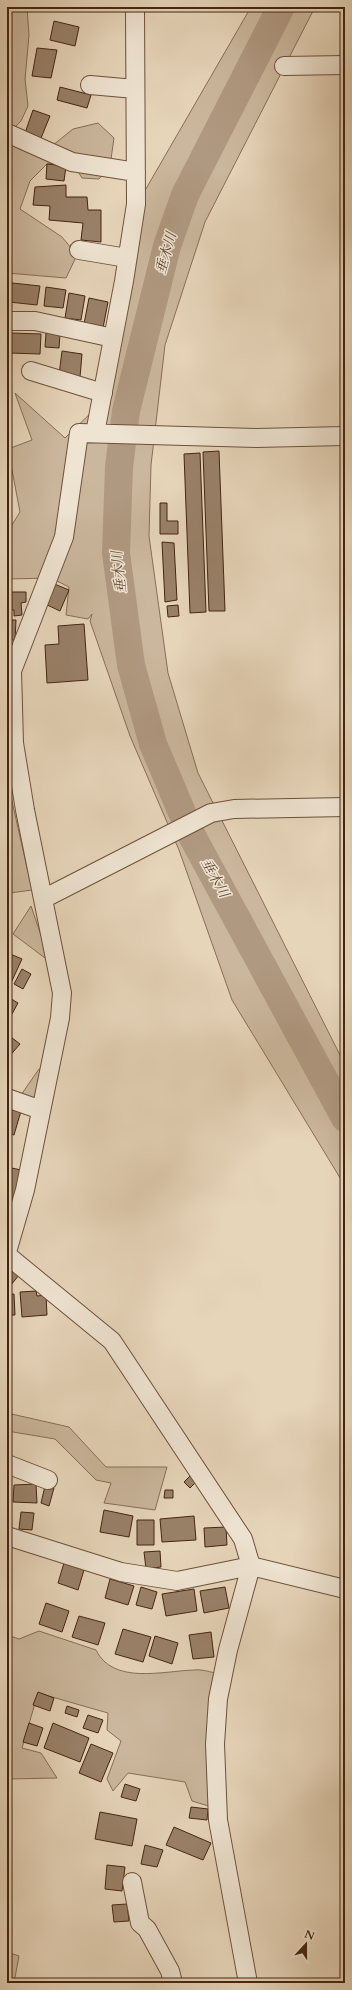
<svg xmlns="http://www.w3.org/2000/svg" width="352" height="1990" viewBox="0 0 352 1990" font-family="Cardo,'Noto Serif JP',serif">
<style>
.green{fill:#cbb79d;stroke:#886e57}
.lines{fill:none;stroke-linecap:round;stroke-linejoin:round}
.river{stroke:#b09981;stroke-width:28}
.building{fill:#998169;stroke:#442511}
.street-casing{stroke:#6d513b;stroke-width:20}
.street{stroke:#efe4d2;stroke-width:18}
.labels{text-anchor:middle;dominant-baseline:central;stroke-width:3;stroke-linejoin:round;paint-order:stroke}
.water-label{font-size:14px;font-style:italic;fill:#644833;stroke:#efe4d2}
</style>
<rect width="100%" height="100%" fill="#e7d5ba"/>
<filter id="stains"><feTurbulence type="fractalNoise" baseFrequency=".005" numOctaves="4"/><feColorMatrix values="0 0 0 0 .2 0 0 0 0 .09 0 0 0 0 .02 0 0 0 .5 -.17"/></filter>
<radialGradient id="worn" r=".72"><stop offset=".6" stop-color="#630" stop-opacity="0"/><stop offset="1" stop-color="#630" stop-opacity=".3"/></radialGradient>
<!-- green -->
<path class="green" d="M7,7H27L29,35L25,79L28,106L21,121L9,133H7Z
M251,7H315L205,222L165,345L151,465L149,536L168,673L198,773L345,1065V1186L232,1000L179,850L130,736L90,621L92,614L88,619L66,615L69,587L51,578L7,579V533L20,512L8,449L32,440L15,393L65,438L98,406L136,206Z
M98,123L114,138L110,166L99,179L82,178L72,162L47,164L30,181L20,209L62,237L77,255L66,278L7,273V142L48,149L73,129Z
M7,779L32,890L10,893L7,889Z
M31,906L48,956L45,958L13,934Z
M44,1068L39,1103L21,1095L39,1069Z
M7,1413L69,1427L106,1467H167L155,1510L104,1503L111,1483L96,1480L55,1439L7,1431Z
M39,1631L96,1650C113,1685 163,1671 194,1670C202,1669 211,1672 218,1674L212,1807L192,1801L185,1782L128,1773L113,1791L107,1779L121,1741L107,1730L108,1713L38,1693L22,1748L41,1753L57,1778L7,1779V1635L19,1639Z
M7,1952L19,1956L14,1983H7Z"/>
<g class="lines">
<!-- river -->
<path class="river" d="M281,7L185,195L167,246L126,411L119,467L116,553L131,665L153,744L192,836L345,1118"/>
</g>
<!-- building -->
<path class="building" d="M54,21L79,27L75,46L50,40Z
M37,48L57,50L51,78L32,76Z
M60,87L91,95L87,108L57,100Z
M33,110L50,116L41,138L25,133Z
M47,164L66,166L64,181L46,179Z
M66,185V197H87L88,210H101V242L81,240L83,223L49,220L50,206L33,205L35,187Z
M12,283L40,286L37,305L9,302Z
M46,287L66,290L63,308L44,306Z
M69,293L85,296L81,320L65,318Z
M89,298L108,302L103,328L84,324Z
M10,333L41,334L40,354L9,353Z
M46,333L60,334L59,348L45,347Z
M62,351L82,354L80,377L59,375Z
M219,451L225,611H209L203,452Z
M200,453L206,612L190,613L184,454Z
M160,503H167V521H178V534H160Z
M162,542L174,543L177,600L165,602Z
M52,583L69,590L60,611L43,603Z
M8,592H26V602L21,603L22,615L14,616V610H8Z
M178,605L179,616L168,617L167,606Z
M7,620H16L15,640H7Z
M84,624L88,680L47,683L45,645L59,644L58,626Z
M8,953L22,959L10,985L7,984Z
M22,969L31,974L23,989L14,984Z
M8,997L18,1003L12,1014L7,1011Z
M7,1034L20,1044L7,1059Z
M7,1107L21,1111L14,1135L7,1133Z
M7,1167L21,1170L9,1217H7Z
M7,1266L19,1275L11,1285L7,1282Z
M36,1291L37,1296L46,1295L47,1315L22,1317L20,1292Z
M14,1294L15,1315H7V1295Z
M192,1474L198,1480L190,1488L184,1482Z
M36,1484L37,1503L13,1502L14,1485Z
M45,1486L54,1488L49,1506L41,1503Z
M165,1490H173V1498H164Z
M104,1510L133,1516L129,1537L100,1532Z
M21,1512L34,1513L32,1530L19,1529Z
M194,1516L196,1540L162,1542L160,1519Z
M137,1520H154V1545H137Z
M226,1527L227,1545L205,1547L204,1528Z
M160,1551L161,1567L146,1569L144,1552Z
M64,1563L84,1570L78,1590L58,1583Z
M110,1579L134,1586L128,1605L105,1598Z
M141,1587L157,1592L152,1609L136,1605Z
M225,1587L229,1608L204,1613L200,1591Z
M194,1589L197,1611L166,1616L162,1594Z
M46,1603L69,1611L62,1632L39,1624Z
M79,1616L105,1623L98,1645L72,1637Z
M123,1629L151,1637L143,1662L115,1654Z
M211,1632L214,1657L193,1659L189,1635Z
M155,1636L178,1643L172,1664L149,1656Z
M38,1692L54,1698L50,1711L33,1705Z
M67,1706L79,1710L77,1717L65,1713Z
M88,1715L103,1720L98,1733L83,1728Z
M29,1723L43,1728L37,1746L23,1742Z
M53,1723L89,1738L80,1762L44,1748Z
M91,1744L113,1753L101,1782L79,1773Z
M125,1784L140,1789L136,1801L121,1797Z
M191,1807L208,1809L207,1820L189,1818Z
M100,1812L137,1819L132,1846L95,1839Z
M174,1827L211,1843L203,1860L166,1845Z
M145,1845L163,1850L157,1867L141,1864Z
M107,1865L125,1867L122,1891L105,1889Z
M127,1904L129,1921L114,1922L112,1905Z"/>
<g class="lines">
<defs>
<path id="street" d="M284,66L345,65
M90,85L135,89
M7,133L72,162L136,172
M79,250L127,258
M7,321H35L113,338
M31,371L103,393
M95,433L124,281L136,204L135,7
M43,899L211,813L234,809L345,807
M7,1098L41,1110
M7,1252L25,1190L60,1018L62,993L25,810L14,743L12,671L64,537L79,433L256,438L345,436
M7,1255L112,1341L243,1539L251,1566L228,1650L218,1699L215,1744L218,1820L248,1983
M7,1464L48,1480
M7,1536L121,1572L177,1581L251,1566L345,1589
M132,1882L140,1923L147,1929L170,1971L173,1983"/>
</defs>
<!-- street casing -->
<use href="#street" class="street-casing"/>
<!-- street -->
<use href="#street" class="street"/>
</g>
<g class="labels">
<!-- water labels -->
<g class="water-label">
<text transform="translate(166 253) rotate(-74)">垂木川</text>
<text transform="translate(119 572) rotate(-96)">垂木川</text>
<text transform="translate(215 878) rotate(61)">垂木川</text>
</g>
</g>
<!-- margin -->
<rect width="352" height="1990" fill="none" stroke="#e7d5ba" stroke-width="24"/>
<rect x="8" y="8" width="336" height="1974" fill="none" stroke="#442511" stroke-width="2"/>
<rect x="12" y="12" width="328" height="1966" fill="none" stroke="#442511"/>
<!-- north arrow -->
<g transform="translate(306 1944) rotate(21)" stroke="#efe4d2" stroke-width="3" paint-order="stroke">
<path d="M0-3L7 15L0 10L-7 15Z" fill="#442511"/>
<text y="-6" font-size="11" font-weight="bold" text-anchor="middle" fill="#442511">N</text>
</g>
<rect width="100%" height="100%" filter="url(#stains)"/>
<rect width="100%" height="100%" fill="url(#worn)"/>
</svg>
